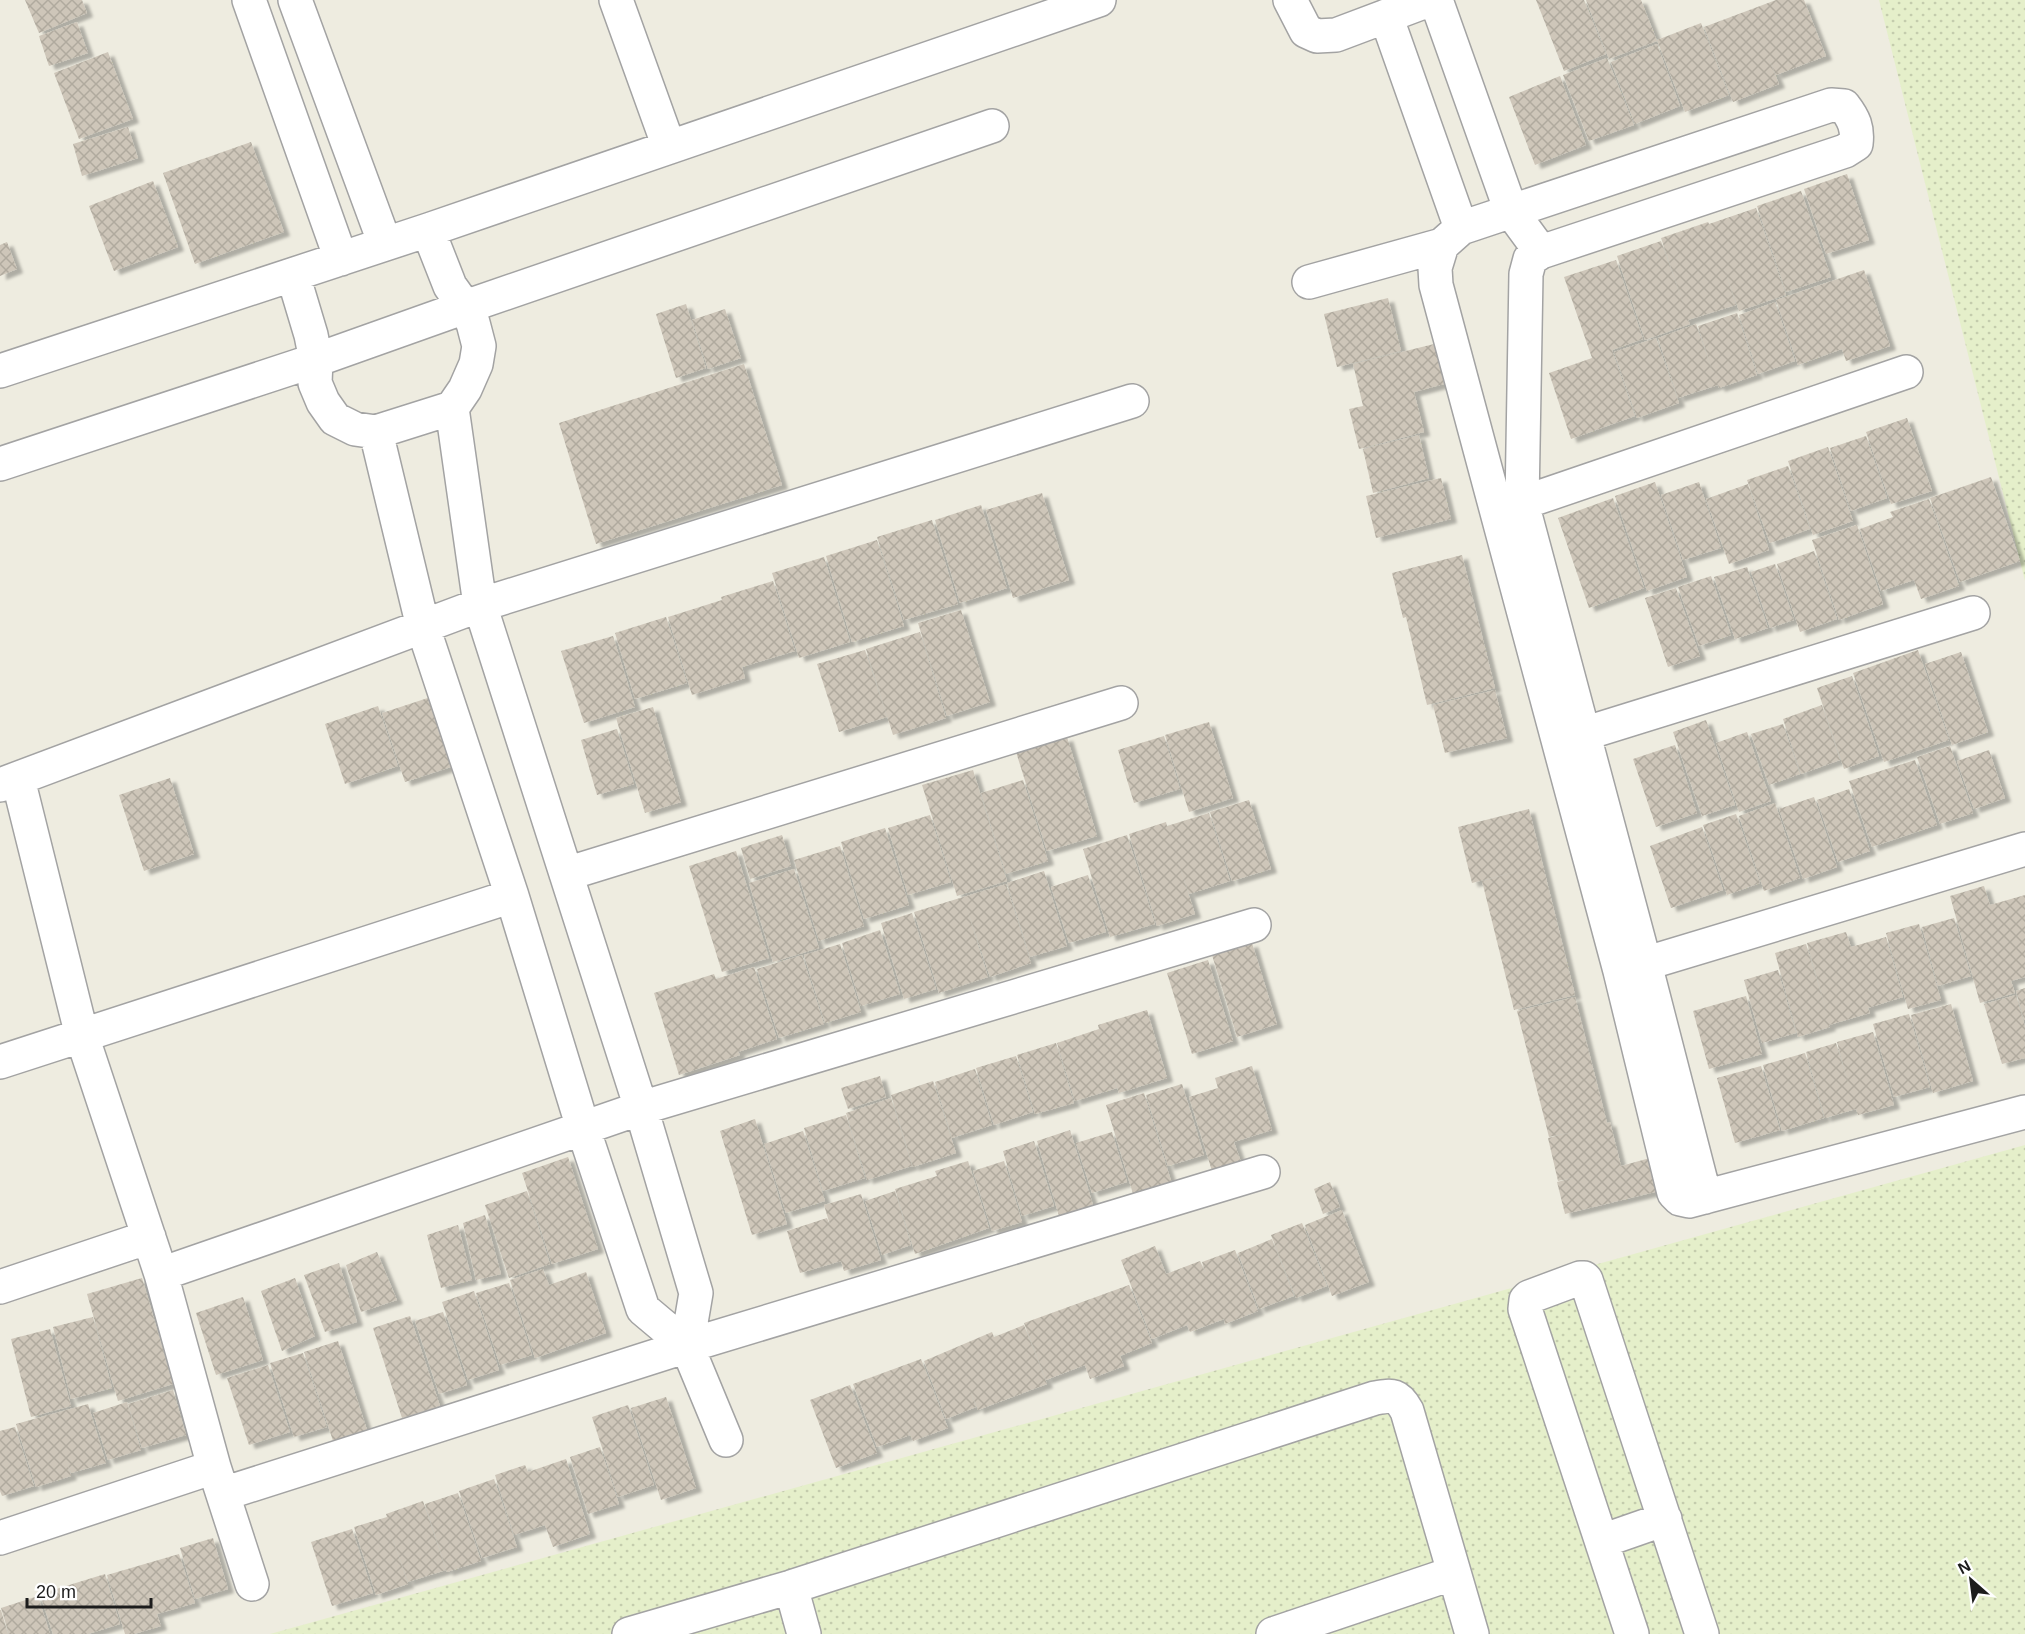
<svg xmlns="http://www.w3.org/2000/svg" width="2025" height="1634" viewBox="0 0 2025 1634" font-family="Arial,sans-serif">
<style>
.farmland{fill:url(#farmland-dots)}
.building{fill:url(#building-cross-hatch);filter:url(#shadow)}
.lines{fill:none;stroke-linecap:round;stroke-linejoin:round}
.street-casing{stroke:#a3a3a3;stroke-width:36}
.street{stroke:#fff;stroke-width:33}
</style>
<defs>
<pattern id="farmland-dots" width="8" height="8" patternUnits="userSpaceOnUse" patternTransform="scale(1.5)"><rect width="8" height="8" fill="#e5efca"/><path d="M2 2h.1M6 6h.1" fill="none" stroke="#c4ccad" stroke-width="1.8" stroke-linecap="round"/></pattern>
<pattern id="building-cross-hatch" width="8" height="8" patternUnits="userSpaceOnUse" patternTransform="scale(1.5)"><rect width="8" height="8" fill="#cec6b9"/><path d="M0 0l8 8M0 8l8-8" fill="none" stroke="#b0aa9e"/></pattern>
<filter id="shadow"><feDropShadow dx="6" dy="4" stdDeviation="1.5" flood-color="#0004"/></filter>
</defs>
<rect width="100%" height="100%" fill="#eeece0"/>
<!-- farmland -->
<path class="farmland" d="M1879,0H2025V581Z
M2025,1145V1634H270Z"/>
<!-- building -->
<path class="building" d="M25,0H82L87,13L39,33Z
M1536,0H1584L1606,54L1564,71Z
M1586,0H1641L1657,41L1609,59Z
M1776,0H1804L1826,56L1776,75L1767,55L1779,84L1733,102L1704,27Z
M77,22L88,53L49,66L39,36Z
M1701,23L1729,95L1685,112L1657,40Z
M1657,44L1680,106L1635,124L1611,62Z
M108,52L133,119L79,139L54,73Z
M1607,58L1634,125L1589,141L1563,75Z
M1560,76L1586,145L1535,165L1509,97Z
M128,127L138,158L82,176L73,144Z
M251,142L284,232L195,264L163,173Z
M1847,174L1869,240L1826,254L1804,189Z
M153,181L178,247L114,271L89,206Z
M1801,191L1831,277L1786,292L1757,206Z
M1756,208L1786,295L1739,311L1724,268L1736,305L1688,320L1690,324L1645,340L1617,256L1661,241L1685,309L1661,238L1708,222L1709,224Z
M7,242L17,269L0,276V245Z
M1616,260L1643,339L1612,350L1635,416L1571,439L1549,373L1592,358L1564,277Z
M1864,270L1890,346L1846,361L1842,349L1798,365L1776,300Z
M1388,298L1401,351L1337,367L1324,314Z
M1775,302L1795,361L1758,374L1739,315Z
M686,304L706,368L676,378L656,314Z
M725,309L741,358L708,369L692,320Z
M1737,313L1757,375L1719,388L1718,385L1678,398L1658,338L1696,324L1713,373L1698,326Z
M1656,338L1679,403L1637,418L1614,352Z
M1434,344L1444,384L1414,392L1424,432L1359,449L1349,409L1363,406L1353,364Z
M744,364L782,485L596,544L559,423Z
M1907,418L1932,491L1891,504L1866,432Z
M1419,435L1429,478L1373,493L1363,449Z
M1866,436L1887,498L1851,511L1830,448Z
M1828,447L1853,521L1813,535L1788,461Z
M1788,466L1810,529L1770,543L1747,480Z
M1991,477L2020,561L1960,582L1930,498Z
M1441,478L1451,519L1376,538L1366,496Z
M1655,482L1687,577L1647,591L1615,496Z
M1699,482L1721,548L1683,560L1661,495Z
M1748,484L1769,550L1729,564L1706,499Z
M1042,493L1069,580L1013,598L986,510Z
M1613,498L1644,588L1589,608L1558,518Z
M1929,499L1959,586L1921,599L1914,580L1881,591L1860,529L1893,517L1890,512Z
M981,505L1007,588L960,603L935,520Z
M932,520L958,604L904,620L877,537Z
M1857,525L1883,604L1839,620L1812,540Z
M877,540L904,626L852,642L826,556Z
M1814,551L1837,619L1800,632L1777,564Z
M1462,555L1495,688L1427,705L1406,617L1403,618L1392,573Z
M824,557L850,642L799,658L772,573Z
M1775,564L1794,620L1770,628L1751,572Z
M1747,567L1768,628L1735,639L1714,577Z
M1711,576L1731,635L1699,646L1678,587Z
M773,581L795,651L742,667L745,678L692,695L668,617L722,600L721,597Z
M1676,588L1700,656L1668,667L1645,598Z
M961,610L990,702L947,716L918,623Z
M666,617L687,683L635,699L615,633Z
M920,632L946,718L893,735L866,649Z
M613,636L635,707L584,723L561,651Z
M865,650L887,717L839,732L817,664Z
M1918,650L1949,740L1884,762L1853,673Z
M1961,652L1988,732L1952,745L1925,664Z
M1852,676L1879,756L1844,769L1817,688Z
M1495,690L1507,738L1445,753L1433,705Z
M440,694L463,763L405,782L382,713Z
M1822,705L1840,760L1801,774L1783,719Z
M378,706L398,766L345,784L325,724Z
M653,707L681,802L645,813L616,718Z
M1706,720L1735,805L1702,816L1673,732Z
M1209,722L1233,798L1189,812L1165,735Z
M1783,724L1800,774L1769,785L1751,734Z
M617,729L634,784L597,795L581,740Z
M1747,732L1771,801L1739,812L1716,743Z
M1164,736L1180,789L1134,803L1118,750Z
M1067,737L1097,836L1047,851L1016,752Z
M1675,745L1697,813L1656,827L1633,759Z
M1950,746L1973,813L1940,824L1917,757Z
M1989,750L2005,798L1974,809L1957,761Z
M1915,760L1937,825L1872,847L1849,781Z
M973,770L1007,881L957,896L922,785Z
M170,778L194,854L144,871L119,795Z
M1023,780L1048,861L1006,874L981,793Z
M1849,789L1870,851L1838,862L1817,800Z
M1814,797L1837,867L1803,879L1779,809Z
M1249,800L1271,869L1232,881L1210,812Z
M1775,803L1800,878L1764,891L1739,816Z
M1529,809L1575,995L1514,1010L1482,881L1530,868L1472,883L1458,827Z
M1209,813L1230,881L1189,894L1173,846L1195,914L1157,926L1129,834L1166,822L1167,826Z
M1736,814L1760,883L1727,895L1703,825Z
M930,815L951,882L908,895L888,828Z
M1702,827L1723,890L1671,908L1650,846Z
M885,828L909,905L864,919L841,842Z
M782,835L791,866L750,879L741,848Z
M1127,835L1155,924L1110,937L1083,849Z
M840,846L864,926L819,941L794,860Z
M736,851L769,958L722,972L689,866Z
M794,869L819,948L773,962L749,883Z
M1044,871L1067,946L1030,957L1007,883Z
M1088,875L1106,932L1069,943L1051,887Z
M1006,884L1031,963L990,977L966,906L988,977L939,993L914,912Z
M1984,886L1990,905L2025,895V977L2011,981L2015,993L1980,1003L1950,896Z
M912,913L936,989L904,999L881,923Z
M1954,918L1971,976L1938,986L1922,927Z
M1919,924L1941,1000L1908,1009L1886,933Z
M880,930L900,994L861,1006L842,943Z
M1846,932L1851,947L1886,937L1903,997L1868,1008L1870,1013L1829,1025L1830,1027L1798,1037L1775,953L1806,944L1827,1013L1807,943Z
M1252,943L1277,1024L1237,1037L1212,955Z
M840,944L861,1012L825,1023L804,955Z
M802,955L824,1024L779,1038L757,969Z
M1208,960L1233,1041L1192,1054L1167,973Z
M754,967L777,1039L738,1052L740,1055L679,1075L654,993L714,974L716,979Z
M1778,970L1796,1033L1762,1043L1744,980Z
M2025,988V1020H2024L2016,991Z
M2016,995L2025,1027V1058L2002,1064L1984,1004Z
M1746,996L1762,1054L1709,1069L1693,1011Z
M1575,997L1607,1123L1610,1122L1621,1166L1650,1158L1659,1191L1565,1214L1557,1182L1577,1177L1558,1181L1548,1138L1572,1132L1549,1137L1517,1011Z
M1951,1004L1973,1081L1933,1093L1911,1015Z
M1147,1010L1167,1078L1119,1093L1111,1067L1117,1088L1075,1101L1057,1043L1099,1029L1098,1025Z
M1909,1014L1930,1087L1894,1097L1873,1024Z
M1873,1032L1894,1105L1858,1115L1856,1109L1825,1118L1806,1052L1836,1043L1849,1086L1837,1042Z
M1056,1043L1074,1103L1035,1114L1017,1055Z
M1805,1053L1824,1118L1782,1131L1763,1065Z
M1016,1056L1033,1112L994,1125L976,1068Z
M1252,1066L1272,1130L1234,1142L1241,1162L1212,1171L1189,1097L1218,1088L1215,1078Z
M1761,1066L1780,1130L1735,1143L1717,1078Z
M975,1069L992,1125L952,1138L935,1082Z
M880,1076L886,1097L848,1109L841,1088Z
M933,1081L956,1153L913,1167L891,1095Z
M1182,1084L1204,1155L1168,1166L1146,1095Z
M1144,1093L1172,1184L1134,1197L1106,1105Z
M891,1098L912,1166L867,1180L846,1113Z
M846,1115L865,1178L823,1191L804,1128Z
M755,1119L787,1224L752,1235L720,1131Z
M1070,1130L1093,1205L1059,1216L1037,1141Z
M803,1131L825,1201L786,1213L764,1144Z
M1112,1132L1127,1182L1092,1193L1076,1143Z
M1034,1141L1054,1206L1022,1216L1003,1151Z
M568,1157L598,1249L552,1264L522,1173Z
M968,1161L989,1228L915,1254L895,1189L937,1176L935,1171Z
M1004,1161L1022,1222L992,1231L973,1171Z
M1330,1182L1340,1207L1323,1214L1314,1189Z
M527,1191L550,1264L509,1278L485,1205Z
M895,1191L911,1245L882,1255L865,1201Z
M861,1194L881,1260L844,1271L841,1261L800,1273L787,1231L827,1218L830,1225L824,1205Z
M1342,1210L1369,1282L1332,1296L1305,1225Z
M485,1215L501,1274L476,1280L463,1223Z
M1302,1223L1327,1286L1296,1298L1271,1235Z
M458,1225L472,1280L441,1288L427,1235Z
M1272,1239L1294,1296L1259,1309L1238,1253Z
M1155,1246L1166,1274L1200,1261L1206,1274L1202,1262L1235,1250L1258,1311L1225,1324L1224,1319L1190,1332L1187,1325L1152,1339L1121,1260Z
M377,1252L397,1300L361,1312L346,1265Z
M339,1263L357,1322L325,1332L304,1275Z
M543,1269L549,1285L586,1272L606,1333L535,1358L510,1280Z
M142,1278L173,1384L118,1401L87,1294Z
M295,1278L315,1336L282,1351L261,1291Z
M509,1283L532,1355L500,1365L476,1293Z
M1129,1285L1152,1343L1120,1356L1124,1366L1090,1379L1085,1365L1046,1380L1024,1323Z
M474,1291L499,1370L468,1380L442,1302Z
M243,1297L263,1360L216,1375L196,1313Z
M443,1312L467,1385L439,1394L415,1321Z
M410,1316L440,1406L402,1418L373,1328Z
M93,1317L112,1388L71,1399L53,1327Z
M1024,1325L1047,1384L978,1410L969,1387L976,1407L946,1419L924,1361L992,1332L994,1337Z
M50,1329L71,1406L31,1417L11,1339Z
M338,1341L367,1430L333,1441L304,1352Z
M303,1353L327,1427L294,1437L270,1363Z
M921,1359L948,1428L913,1441L905,1422L910,1435L877,1447L853,1384Z
M268,1365L290,1432L249,1445L227,1378Z
M850,1385L877,1453L836,1468L810,1400Z
M173,1390L186,1435L142,1448L128,1404Z
M666,1397L696,1488L661,1500L631,1408Z
M127,1402L141,1450L108,1460L93,1413Z
M88,1404L106,1463L71,1473L67,1462L71,1476L36,1487L16,1424Z
M628,1405L654,1485L618,1497L592,1417Z
M15,1427L34,1486L2,1496L0,1491V1431Z
M600,1447L619,1504L588,1514L570,1457Z
M566,1459L590,1534L553,1547L545,1525L514,1535L495,1475L525,1465L528,1472Z
M494,1479L517,1547L482,1558L459,1491Z
M458,1493L481,1561L447,1572L425,1504Z
M423,1501L446,1570L408,1582L388,1525L408,1584L376,1595L354,1527L387,1517L386,1514Z
M352,1529L373,1593L332,1606L311,1542Z
M213,1538L228,1589L195,1599L180,1548Z
M179,1554L195,1603L157,1614L161,1626L134,1634H125L107,1575Z
M105,1574L120,1624L88,1634H53L40,1594Z
M38,1596L50,1634H9L1,1608Z
M0,1610H1L8,1634H0Z"/>
<g class="lines">
<defs>
<path id="street" d="M249,0L341,259
M295,0L385,244
M616,0L669,147
M1290,0L1306,31L1317,36L1336,35L1429,0
M1436,0L1511,211L1541,252
M1386,16L1461,228
M1442,245L1435,268L1436,285L1620,971L1674,1193L1680,1199L1689,1201L2025,1112
M293,275L311,335L316,360L315,383L323,402L335,419L355,429L376,432L452,408L465,389L476,364L479,346L473,323L465,307L450,286L428,230
M1309,282L1442,245L1461,228L1831,105L1844,106C1854,119 1858,128 1856,144L1845,151L1541,252L1530,259L1526,274L1522,503L1645,964L1705,1197
M0,371L428,230L1099,0
M452,408L480,605L641,1108L696,1293L687,1346
M376,432L423,627L512,896L583,1128L643,1309L687,1346L726,1440
M0,464L316,360L465,307L992,126
M1502,509L1522,503L1906,372
M1564,740L1973,613
M18,779L82,1036L161,1274L214,1467L252,1584
M0,785L480,605L1132,401
M566,874L1121,703
M1624,970L2025,849
M0,1062L512,896
M161,1274L641,1108L1254,925
M0,1287L149,1237
M223,1494L687,1346L1263,1172
M0,1538L214,1467
M1602,1541L1665,1519
M791,1587L804,1634
M629,1634L791,1587L1375,1398C1393,1395 1398,1394 1407,1411L1472,1634
M1273,1634L1454,1573
M1632,1634L1525,1309L1526,1300L1529,1297L1580,1278H1584L1586,1280L1702,1634"/>
</defs>
<!-- street casing -->
<use href="#street" class="street-casing"/>
<!-- street -->
<use href="#street" class="street"/>
</g>
<!-- north arrow -->
<g transform="translate(1971 1580) rotate(332)" stroke="#ffffff" stroke-width="4.5" paint-order="stroke">
<path d="M0-4.5L10 22L0 15L-10 22Z" fill="#1c1c1c"/>
<text y="-9" font-size="16" font-weight="bold" text-anchor="middle" fill="#1c1c1c">N</text>
</g>
<!-- scale -->
<path d="M27 1598v9h124v-9" fill="none" stroke="#1c1c1c" stroke-width="3"/>
<text x="36" y="1598" font-size="18" fill="#1c1c1c" stroke="#ffffff" stroke-width="4.5" paint-order="stroke">20 m</text>
</svg>
